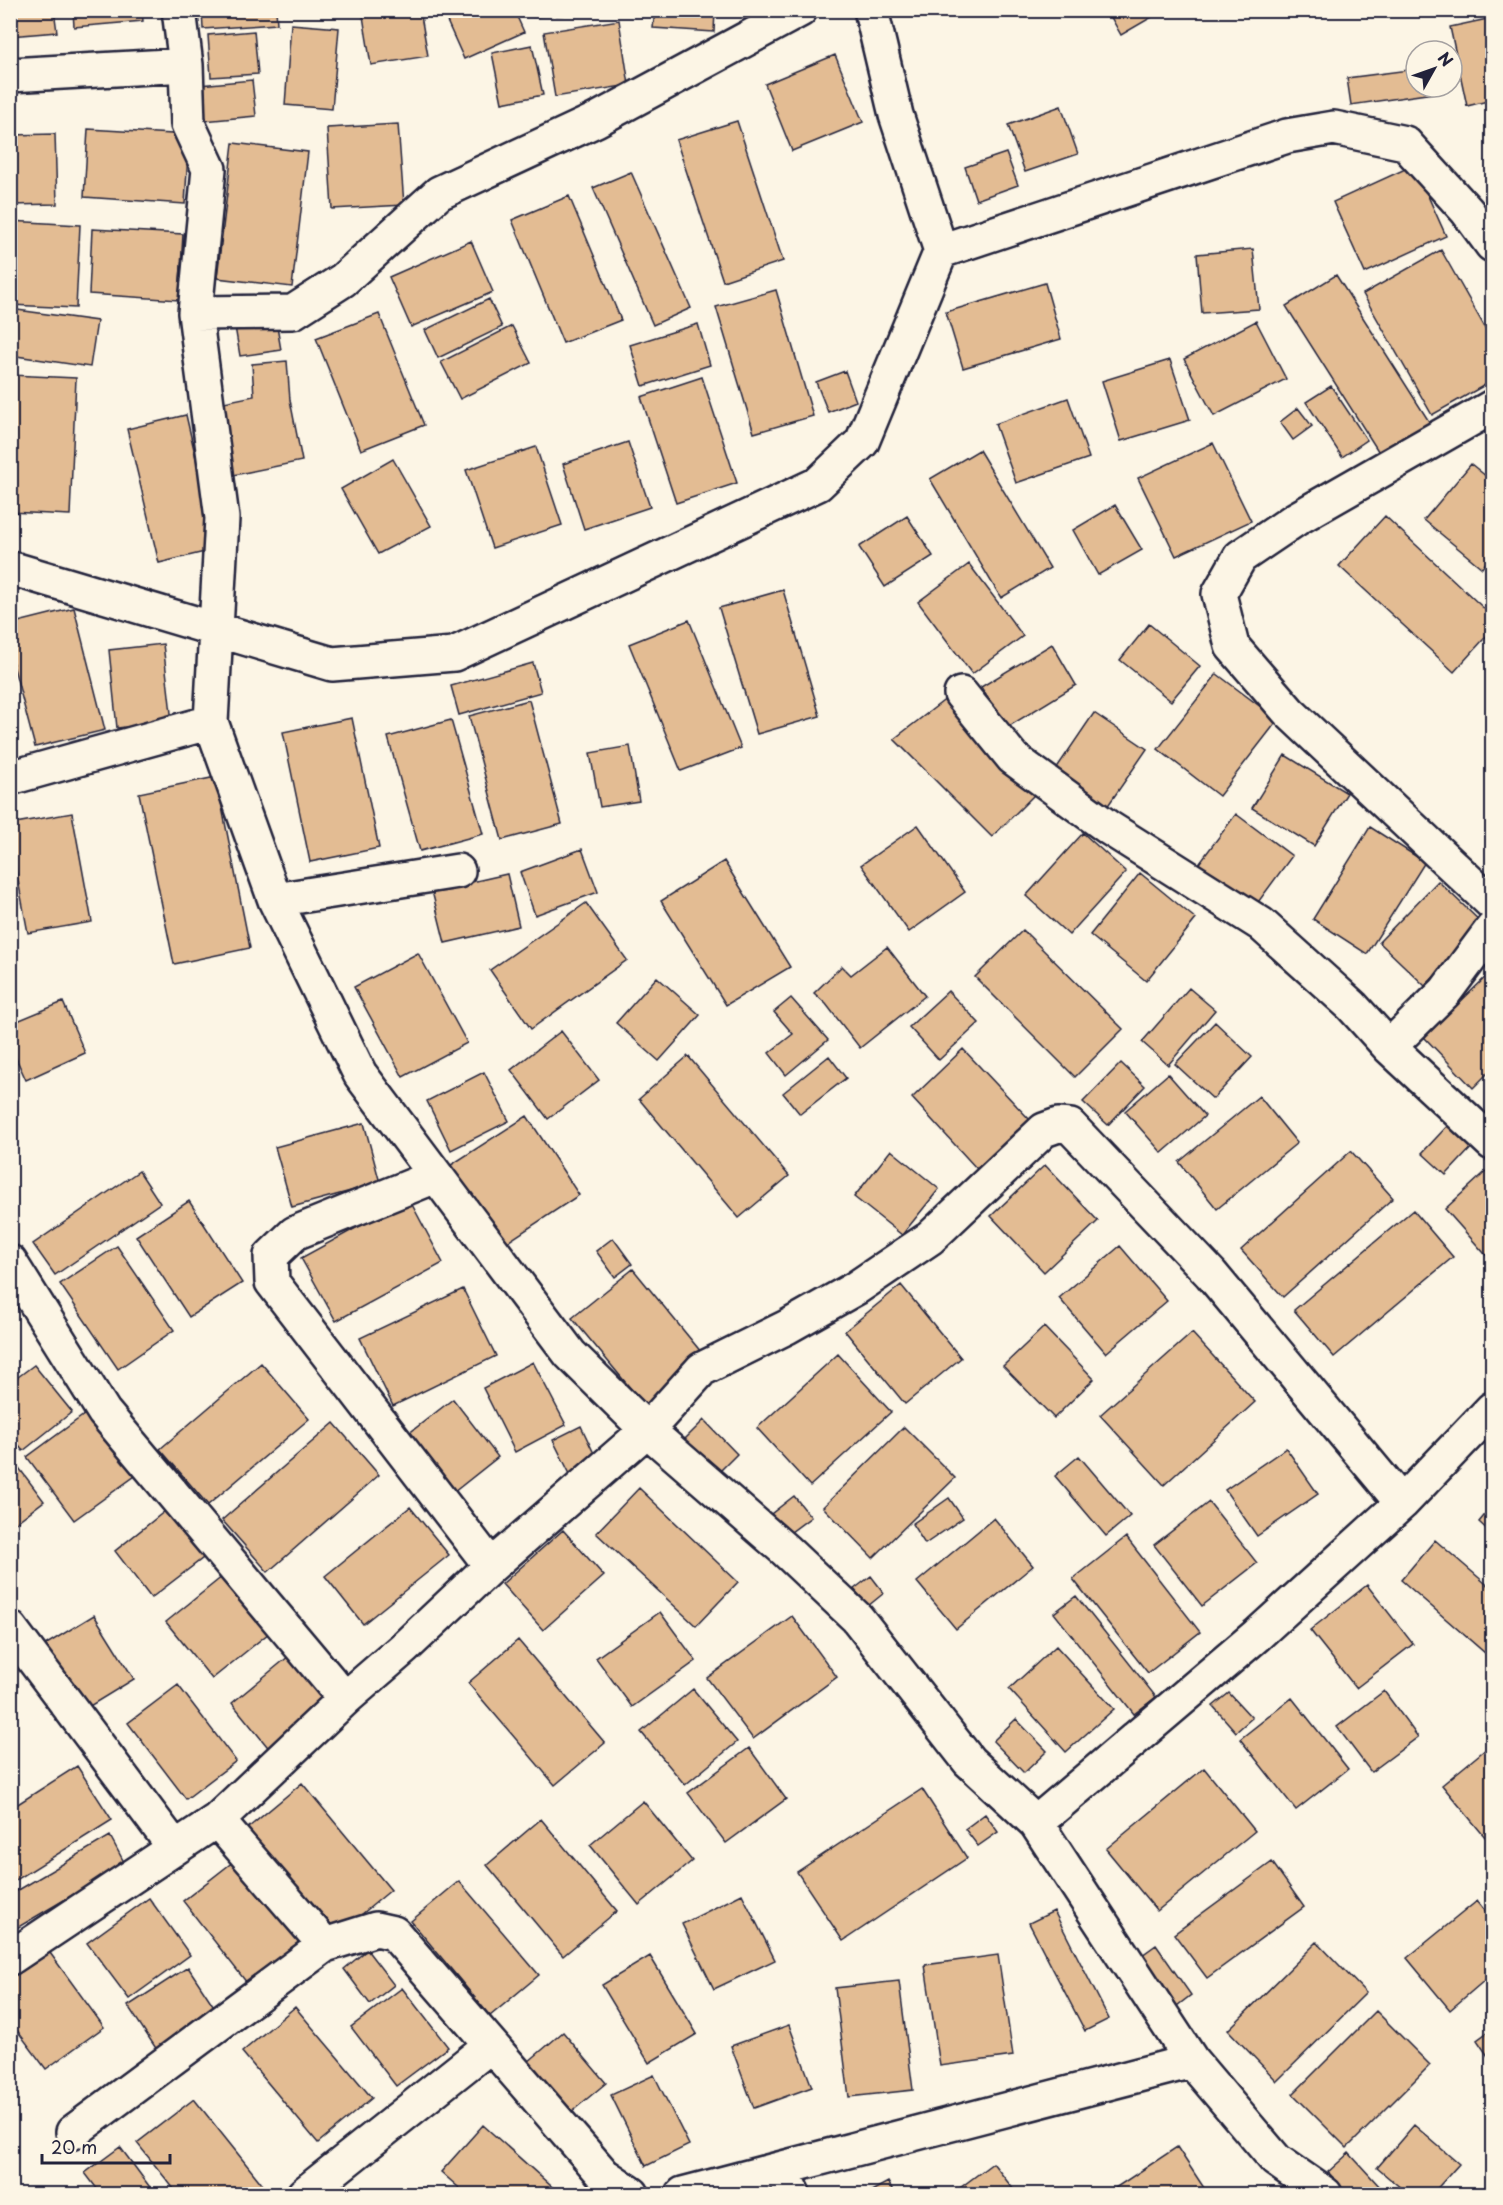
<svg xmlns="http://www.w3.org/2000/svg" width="1503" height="2205" viewBox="0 0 1503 2205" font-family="'Playpen Sans',sans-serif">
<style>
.building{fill:#e3bc93;stroke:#22223b;stroke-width:1.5}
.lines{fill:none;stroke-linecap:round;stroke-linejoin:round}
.street-casing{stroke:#22223b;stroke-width:38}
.street{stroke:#fcf5e5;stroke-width:33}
</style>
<rect width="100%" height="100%" fill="#fcf5e5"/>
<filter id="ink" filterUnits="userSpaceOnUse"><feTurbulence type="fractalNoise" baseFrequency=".0167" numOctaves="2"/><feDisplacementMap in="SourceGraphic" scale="12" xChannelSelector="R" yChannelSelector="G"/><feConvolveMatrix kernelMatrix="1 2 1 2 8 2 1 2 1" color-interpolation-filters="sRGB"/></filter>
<g filter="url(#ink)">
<!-- building -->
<path class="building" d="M10,10H54L57,32L10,36Z
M73,10H142L143,21L74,27Z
M202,10H276L277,24L203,29Z
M362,10H420L428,56L371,65Z
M442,10H514L524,32L464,59Z
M533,10H617L533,17Z
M655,10H715L714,32L653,28Z
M1107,10H1164L1121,35Z
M1492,18V100L1467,106L1450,27Z
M619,20L629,85L555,97L544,32Z
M291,24L339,28L332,109L285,105Z
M254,31L258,74L211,77L208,35Z
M532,45L543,95L502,103L492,53Z
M835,55L863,122L792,151L765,84Z
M1416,69V87H1433V93L1351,105L1347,78Z
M252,80L256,116L193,122L189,86Z
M1061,106L1078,154L1025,172L1008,125Z
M737,121L783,261L723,281L676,140Z
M398,124L404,205L332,209L327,128Z
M88,129L189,135L185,204L84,197Z
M55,134L57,204L10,205V135Z
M233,143L308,152L292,287L217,278Z
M1006,153L1018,185L976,200L965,167Z
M1414,165L1446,236L1365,273L1333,202Z
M631,172L691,308L653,325L593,188Z
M569,196L621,320L563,343L512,220Z
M10,221L80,225L76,308L10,305Z
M92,229L183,234L179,300L89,294Z
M471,241L493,292L411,327L389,277Z
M1253,249L1259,309L1202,313L1197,254Z
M1441,250L1492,340V381L1432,415L1363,294Z
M1336,275L1430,423L1380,454L1286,306Z
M1045,283L1061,339L963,368L946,312Z
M776,290L813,416L754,433L716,307Z
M489,299L502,327L438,358L425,330Z
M10,309L97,321L90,367L10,355Z
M379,314L424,425L361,450L316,338Z
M275,315L281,350L240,356L234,321Z
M1256,321L1286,379L1214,416L1184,359Z
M698,324L710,365L643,386L630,345Z
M512,326L531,363L460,399L441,362Z
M1170,360L1190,420L1121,441L1102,381Z
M287,361L290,400L302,461L234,475L219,403L254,396L252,364Z
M845,371L856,401L828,412L816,382Z
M10,375L76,378L70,515L10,512Z
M702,377L737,483L676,503L641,397Z
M1331,386L1367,440L1342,457L1306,402Z
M1068,398L1089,458L1016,483L995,424Z
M1298,408L1312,426L1293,440L1280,422Z
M186,415L217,549L159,563L127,429Z
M628,442L650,507L584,529L563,464Z
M1213,443L1251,521L1176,556L1138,478Z
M536,447L562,525L492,548L466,470Z
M979,450L1050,568L1001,598L930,479Z
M393,459L431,526L378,554L341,489Z
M1471,464L1492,481V555L1482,568L1424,520Z
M1115,505L1142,550L1098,575L1073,530Z
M907,516L933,556L885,587L859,547Z
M1385,516L1492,616V630L1454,672L1339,566Z
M969,564L1023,636L972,674L918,602Z
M783,590L820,716L757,734L719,608Z
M74,608L105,730L35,747L10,653V624Z
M689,620L741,748L681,771L629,644Z
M1149,624L1200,666L1171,701L1120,660Z
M163,644L172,722L117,728L109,650Z
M1052,644L1076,685L1006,728L981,687Z
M533,663L541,692L459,715L451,686Z
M1217,674L1278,720L1219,796L1158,749Z
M951,695L1036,793L992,837L894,739Z
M529,700L562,824L502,840L469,716Z
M1094,713L1147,749L1107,807L1054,772Z
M352,718L379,848L310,862L283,732Z
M451,720L483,834L420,851L388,737Z
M630,746L639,801L600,807L590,753Z
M1285,755L1347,793L1314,846L1252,808Z
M216,777L250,948L174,964L139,793Z
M72,813L92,922L28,933L10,838V824Z
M1236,814L1292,856L1253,909L1197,866Z
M918,825L965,892L909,932L861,865Z
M1370,827L1425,862L1367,954L1313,919Z
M1083,833L1126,872L1069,935L1026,896Z
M582,849L598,892L535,915L520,872Z
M724,861L790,967L726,1005L661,901Z
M1140,873L1196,919L1146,981L1090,935Z
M507,874L519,926L445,943L432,891Z
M1438,881L1484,925L1425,986L1379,942Z
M586,903L627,960L531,1029L490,970Z
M1023,930L1123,1029L1075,1077L975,977Z
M887,947L925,996L860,1048L826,1004L814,993L842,966L851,975Z
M418,953L467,1043L403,1077L354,987Z
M1492,971V1069L1473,1088L1424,1037Z
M657,977L700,1015L659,1061L616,1023Z
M1189,988L1215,1010L1168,1065L1142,1042Z
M948,991L979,1023L939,1060L909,1027Z
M791,998L828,1040L786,1075L769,1053L793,1034L774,1012Z
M63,1002L85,1053L26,1080L10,1045V1024Z
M1215,1022L1252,1057L1213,1099L1175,1064Z
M561,1031L599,1080L548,1119L511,1070Z
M963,1049L1030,1120L977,1169L912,1098Z
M688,1056L789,1176L739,1218L639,1099Z
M829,1056L846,1078L800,1114L783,1093Z
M1121,1063L1145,1086L1108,1125L1083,1102Z
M484,1072L509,1121L451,1150L427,1101Z
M1168,1074L1205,1116L1162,1153L1125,1111Z
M10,1080L16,1097L10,1099Z
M1259,1096L1297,1143L1217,1209L1179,1162Z
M527,1116L579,1195L500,1247L448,1167Z
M1451,1122L1475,1144L1446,1175L1422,1153Z
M364,1123L380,1183L292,1207L275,1147Z
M891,1150L939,1189L902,1235L854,1197Z
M1351,1151L1393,1198L1283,1297L1241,1250Z
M1045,1165L1098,1221L1044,1272L991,1216Z
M1492,1166V1262L1445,1209Z
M139,1171L160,1203L55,1275L33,1244Z
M409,1199L443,1263L336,1321L301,1258Z
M189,1201L242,1283L189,1317L136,1236Z
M1413,1210L1453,1257L1334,1357L1294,1310Z
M613,1238L632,1264L615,1277L596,1251Z
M117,1246L174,1330L118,1369L60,1284Z
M1120,1246L1167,1301L1106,1353L1059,1298Z
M633,1269L706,1358L646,1407L572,1318Z
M901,1285L961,1358L905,1404L845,1331Z
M463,1289L496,1356L393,1406L360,1338Z
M1044,1327L1094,1379L1054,1418L1003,1366Z
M1192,1333L1255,1402L1164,1485L1100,1415Z
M838,1354L891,1412L810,1486L757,1428Z
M533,1362L566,1425L515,1452L483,1388Z
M261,1363L309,1419L208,1505L160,1449Z
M34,1365L72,1412L23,1451L10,1435V1383Z
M453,1399L498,1457L449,1496L403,1438Z
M88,1412L135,1476L74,1520L27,1457Z
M704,1420L737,1454L713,1478L680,1444Z
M334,1423L379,1475L268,1572L222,1520Z
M581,1426L598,1462L571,1476L553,1440Z
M904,1427L955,1478L873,1558L823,1507Z
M1286,1448L1318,1494L1257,1536L1225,1490Z
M10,1456L44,1501L10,1527Z
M1079,1456L1130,1516L1106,1536L1055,1476Z
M639,1488L738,1582L696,1626L596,1533Z
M794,1496L811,1517L787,1535L771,1514Z
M949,1498L963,1518L925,1544L912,1524Z
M1209,1502L1257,1563L1202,1606L1154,1545Z
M1492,1506V1534L1479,1522Z
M170,1507L207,1555L151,1598L115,1551Z
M410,1507L449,1555L363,1624L325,1576Z
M994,1518L1033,1566L956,1629L917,1582Z
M563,1530L604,1576L543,1630L502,1584Z
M1126,1537L1200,1632L1148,1673L1073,1579Z
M1435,1540L1492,1589V1659L1401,1580Z
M228,1572L274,1629L212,1679L166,1622Z
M871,1576L884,1593L868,1606L854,1589Z
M1367,1585L1413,1644L1356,1688L1310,1630Z
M1076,1596L1156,1697L1134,1714L1054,1613Z
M660,1612L696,1661L632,1707L596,1658Z
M94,1615L134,1679L85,1709L45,1645Z
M792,1616L837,1677L753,1739L707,1678Z
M518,1640L605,1743L555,1785L468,1683Z
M1056,1646L1114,1709L1066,1752L1009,1689Z
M289,1656L328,1704L271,1751L232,1703Z
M178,1685L236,1761L186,1799L128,1723Z
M693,1689L737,1742L685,1785L641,1732Z
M1384,1691L1418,1737L1371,1772L1337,1727Z
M1229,1693L1252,1718L1236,1732L1213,1706Z
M1292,1698L1348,1769L1296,1810L1240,1739Z
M1016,1719L1047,1751L1024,1773L993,1741Z
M1492,1744V1831L1485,1837L1442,1785Z
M749,1748L786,1799L726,1843L688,1793Z
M77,1766L112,1820L10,1884V1809Z
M1204,1768L1255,1831L1157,1911L1106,1849Z
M302,1783L391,1890L332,1939L243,1832Z
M922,1789L967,1858L843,1941L797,1872Z
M643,1801L692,1861L639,1905L590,1845Z
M985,1814L998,1832L978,1846L965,1829Z
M541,1819L617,1911L563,1956L487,1865Z
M110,1836L125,1864L10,1932V1895Z
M238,1858L301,1941L247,1983L183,1901Z
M1272,1862L1304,1907L1207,1978L1174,1934Z
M459,1881L539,1975L490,2016L411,1921Z
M742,1894L775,1960L714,1989L682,1924Z
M149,1898L190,1955L129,1999L87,1943Z
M1477,1901L1492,1919V1974L1450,2010L1407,1958Z
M1054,1911L1109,2019L1085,2031L1029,1923Z
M1317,1942L1366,1993L1277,2081L1228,2030Z
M1156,1945L1191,1995L1173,2009L1138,1958Z
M45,1946L104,2027L46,2069L10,2021V1972Z
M367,1950L394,1985L370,2004L344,1969Z
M998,1955L1013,2056L940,2066L925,1965Z
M650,1956L697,2034L649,2063L602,1985Z
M188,1967L221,2017L161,2056L128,2006Z
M899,1981L913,2090L849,2097L835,1988Z
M402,1988L448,2047L396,2086L351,2027Z
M295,2007L372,2098L318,2143L242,2052Z
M1376,2011L1430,2065L1347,2148L1293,2094Z
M789,2025L812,2087L754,2108L731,2046Z
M1492,2029V2062L1477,2040Z
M563,2032L606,2083L570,2113L528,2062Z
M654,2075L689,2145L646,2166L611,2095Z
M194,2099L270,2194H178L137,2143Z
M483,2125L560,2194H466L441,2172Z
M1414,2125L1459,2164L1432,2194H1408L1377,2168Z
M120,2147L155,2194H101L85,2173Z
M1177,2147L1208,2194H1106Z
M1349,2153L1381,2188L1374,2194H1348L1328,2172Z
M993,2163L1017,2194H952Z
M888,2182L895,2194H866Z
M769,2186L773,2194H749Z"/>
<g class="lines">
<defs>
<path id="street" d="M179,10L186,65L188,124L209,169L195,313L222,518L211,722L275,900L360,1074L570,1354L647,1430L785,1550L857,1618L969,1761L1036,1823L1192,2061L1276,2160L1325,2194
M10,75L186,65
M941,251L1287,136L1334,128L1405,143L1467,211L1492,245
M195,313L293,312L343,280L439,193L596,120L800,10
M1492,407L1296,519L1240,557L1219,594L1232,646L1289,712L1492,903
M10,568L332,664L454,654L818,484L862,442L941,251L896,115L871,10
M961,694L1013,758L1109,828L1261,924L1352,1006L1389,1047L1492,1143
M10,778L211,722
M275,900L458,871
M1389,1047L1445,992L1492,929
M436,1176L295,1233L271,1256L272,1282L491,1566
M10,1262L104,1412L345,1699
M10,1628L175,1848
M217,1820L325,1945L376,1929L394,1933L604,2175L632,2194
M1036,1823L1257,1635L1402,1503L1492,1409
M10,1958L217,1820L345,1699L404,1648L491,1566L647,1430L702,1369L787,1327L856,1288L930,1238L1044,1130L1058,1125L1070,1126L1211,1274L1402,1503
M73,2132L325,1945
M781,2170L793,2194
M304,2194L491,2045
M683,2194L1192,2061"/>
</defs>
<!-- street casing -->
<use href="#street" class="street-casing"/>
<!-- street -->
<use href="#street" class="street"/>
</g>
</g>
<!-- margin -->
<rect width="1503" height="2205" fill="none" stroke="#fcf5e5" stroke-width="36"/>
<rect x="18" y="18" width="1467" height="2169" fill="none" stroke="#22223b" stroke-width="2" filter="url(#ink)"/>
<!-- north arrow -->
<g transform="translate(1434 69) rotate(50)"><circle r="28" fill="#fcf5e5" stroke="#a5a1a1" stroke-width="1.5"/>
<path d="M0-4.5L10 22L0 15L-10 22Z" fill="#22223b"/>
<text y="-9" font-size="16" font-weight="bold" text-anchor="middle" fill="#22223b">N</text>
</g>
<!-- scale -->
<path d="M42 2154v9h128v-9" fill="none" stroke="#22223b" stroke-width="3"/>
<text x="51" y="2154" font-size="18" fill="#22223b" stroke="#fcf5e5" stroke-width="4.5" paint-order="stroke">20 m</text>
</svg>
